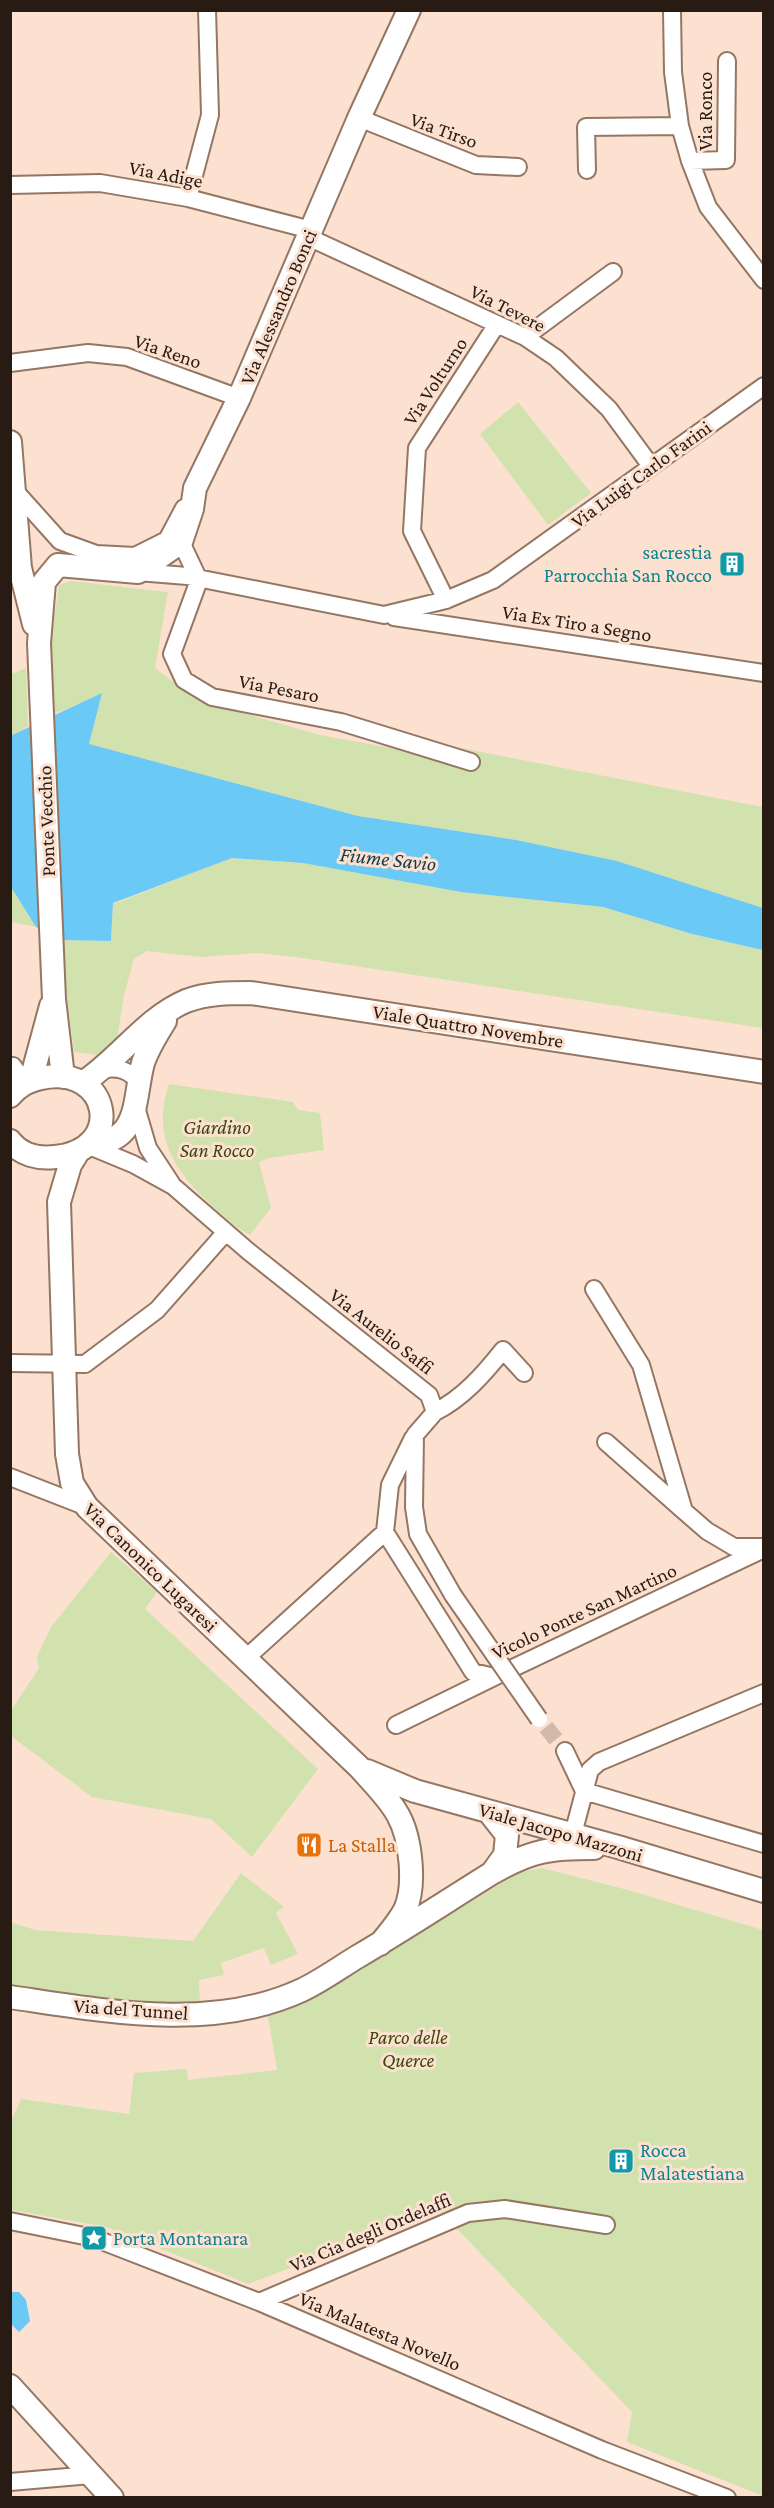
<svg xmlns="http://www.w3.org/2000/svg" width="774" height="2508" viewBox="0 0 774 2508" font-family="'Crimson Pro',serif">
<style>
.green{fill:#d1e2ae}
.water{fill:#6bc9f5}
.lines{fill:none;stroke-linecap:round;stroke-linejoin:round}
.street-tunnel{stroke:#d2b9aa;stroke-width:16;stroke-dasharray:16 8;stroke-linecap:butt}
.street-casing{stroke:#947663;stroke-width:20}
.secondary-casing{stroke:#947663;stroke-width:26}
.street{stroke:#fff;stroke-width:16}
.secondary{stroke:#fff;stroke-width:22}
.street-bridge-casing{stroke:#947663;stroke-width:20;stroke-linecap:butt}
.street-bridge{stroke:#fff;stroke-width:16}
.labels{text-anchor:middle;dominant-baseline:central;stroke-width:6;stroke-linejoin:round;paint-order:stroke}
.street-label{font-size:20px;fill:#271b13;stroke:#fde1d0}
.culture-label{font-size:20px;fill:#0d838f;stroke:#fde1d0;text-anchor:start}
.park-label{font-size:20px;font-style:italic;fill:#3a480c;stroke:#fde1d0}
.food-label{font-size:20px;fill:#c56008;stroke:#fde1d0;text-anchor:start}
.water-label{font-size:21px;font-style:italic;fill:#0e394b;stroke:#fde1d0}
</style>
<rect width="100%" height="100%" fill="#fde1d0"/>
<!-- green -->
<path class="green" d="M518,402L591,493L548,525L480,434Z
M71,581L168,592L155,668L172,681L215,705L320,735L458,760L461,748L763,807V908L617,861L516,840L358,816L89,744L101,694L50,716L47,668L59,585Z
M26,668L28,726L11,736V674Z
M232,858L303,863L461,892L603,907L692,934L763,950V1028L296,957L256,953L202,957L147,951L134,959L124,995L117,1040L97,1055L74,1052L60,940L111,941L113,904Z
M11,887L36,927L11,922Z
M169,1084L293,1102L298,1110L320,1113L324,1150L269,1158L259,1162L271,1208L250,1235C237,1229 227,1219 217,1210C177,1175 150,1138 169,1084Z
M111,1552L157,1592L145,1609L318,1769L252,1857L211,1819L92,1797L11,1736V1711L39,1668L37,1657L51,1627Z
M542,1868L628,1890L763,1930V2496L627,2442L632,2412L440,2211L248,2284L107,2227L11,2210L10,2124L21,2099L129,2114L134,2073L187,2069L188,2080L277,2070L268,2016L303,2004L520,1872Z
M241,1873L284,1907L276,1913L298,1954L271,1965L264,1948L221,1963L224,1975L199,1980L200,2002H106L11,1987L10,1922L35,1930L193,1941Z"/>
<!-- water -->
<path class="water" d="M102,693L89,744L358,816L516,840L617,861L763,908V950L692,934L603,907L461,892L303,863L232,858L113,903L111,941L60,940L36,927L11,887L10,736Z
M10,2292H19L26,2300L30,2321L19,2332L11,2324Z"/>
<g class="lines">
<!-- street-tunnel -->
<path class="street-tunnel" d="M546,1727L565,1751"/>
<defs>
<path id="street" d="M672,10L673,72L680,126L690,161L708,207L764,280
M359,118L476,165L518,167
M690,161L726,160L727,61
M587,170L586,127L680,126
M10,185L100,183L188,198L311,230
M188,198L210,115L207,10
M308,237L525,337L556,358L609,409L651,466
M525,337L613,272
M10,363L88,353L127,357L239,398
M16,492L60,541L96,554L135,556L167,540L184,508
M181,542L199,580
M138,572L187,576L384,615L446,600L493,580L764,386
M199,580L172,654L184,680L212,697L341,722L471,762
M446,600L412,531L417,448L497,324
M394,617L764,673
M13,1066L25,1083
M104,1069C119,1067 130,1070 139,1083
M136,1107L148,1148L171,1183
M87,1145L133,1164L173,1186L248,1251L429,1395L435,1412L415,1435L414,1507L418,1534L453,1595
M594,1289L641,1365L684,1511L707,1531L734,1547H763
M10,1363L85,1364L157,1310L225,1233
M435,1412C463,1398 484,1374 503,1350L524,1373
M413,1438L390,1485L385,1532L473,1672L494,1677L764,1549
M606,1442L684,1511
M10,1477L87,1507
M245,1659L385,1532
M396,1725L494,1677
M565,1751L584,1791
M584,1791L764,1844
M573,1834L590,1770L599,1762L764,1693
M10,2221L94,2238L259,2302L602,2450L727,2498
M259,2302L468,2213L505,2209L606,2225
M10,2482L91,2475"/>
<path id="secondary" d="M10,442L20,568L34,624
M63,1077L54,999L39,643L44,582L58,565L138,572L181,542L192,509L195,488L239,398L359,118L409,10
M31,1080L51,1006
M84,1082C119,1059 146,1018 186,1001C207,993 229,993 251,993L764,1072
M10,1096C19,1085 28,1081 41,1078C110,1063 127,1150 55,1157C38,1159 21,1155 10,1141
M90,1144C141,1142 133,1100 143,1063C148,1048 157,1034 165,1021
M78,1152L70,1165L59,1202L67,1454L72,1483L87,1507L360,1768C373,1783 389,1798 398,1815C411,1838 416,1886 405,1910C398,1923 389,1933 380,1944
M367,1771L415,1791L618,1847L764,1891
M494,1872C532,1850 551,1848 594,1848
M10,1997C105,2011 212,2032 302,1990C321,1981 339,1968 357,1957C403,1930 447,1901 492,1873L505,1855L507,1835L489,1812
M10,2386L112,2498"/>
</defs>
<!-- street casing -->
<use href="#street" class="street-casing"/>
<!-- secondary casing -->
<use href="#secondary" class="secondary-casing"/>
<!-- street -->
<use href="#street" class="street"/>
<!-- secondary -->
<use href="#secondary" class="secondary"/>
<defs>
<path id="street-bridge" d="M453,1595L539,1719"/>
</defs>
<!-- street-bridge casing -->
<use href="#street-bridge" class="street-bridge-casing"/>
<!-- street-bridge -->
<use href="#street-bridge" class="street-bridge"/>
</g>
<!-- icons -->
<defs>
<symbol id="building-square" viewBox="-11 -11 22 22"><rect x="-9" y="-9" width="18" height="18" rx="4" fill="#0f9aa8" stroke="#fde1d0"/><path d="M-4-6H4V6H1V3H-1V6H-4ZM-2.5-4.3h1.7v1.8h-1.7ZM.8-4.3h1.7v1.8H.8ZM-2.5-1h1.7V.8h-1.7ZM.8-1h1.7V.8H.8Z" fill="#fff"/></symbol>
<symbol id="restaurant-square" viewBox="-11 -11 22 22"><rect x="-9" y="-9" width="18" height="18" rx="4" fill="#e8710a" stroke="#fde1d0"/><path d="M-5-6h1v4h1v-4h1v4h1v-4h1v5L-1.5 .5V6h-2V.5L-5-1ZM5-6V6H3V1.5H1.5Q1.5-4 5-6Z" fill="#fff"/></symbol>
<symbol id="sight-square" viewBox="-11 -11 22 22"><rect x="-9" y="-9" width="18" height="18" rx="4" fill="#0f9aa8" stroke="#fde1d0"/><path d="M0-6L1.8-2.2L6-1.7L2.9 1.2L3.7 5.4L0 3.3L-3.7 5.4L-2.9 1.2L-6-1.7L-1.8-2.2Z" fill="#fff"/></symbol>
</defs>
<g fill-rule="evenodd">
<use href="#building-square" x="717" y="549" width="30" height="30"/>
<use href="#restaurant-square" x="294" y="1830" width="30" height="30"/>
<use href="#building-square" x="606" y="2146" width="30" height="30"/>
<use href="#sight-square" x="79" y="2223" width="30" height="30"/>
</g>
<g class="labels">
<!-- street labels -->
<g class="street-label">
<text transform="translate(705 111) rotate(-90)">Via Ronco</text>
<text transform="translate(444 130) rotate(20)">Via Tirso</text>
<text transform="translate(166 174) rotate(11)">Via Adige</text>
<text transform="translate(278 307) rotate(-67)">Via Alessandro Bonci</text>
<text transform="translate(508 308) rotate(27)">Via Tevere</text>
<text transform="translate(168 351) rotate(19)">Via Reno</text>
<text transform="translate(435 381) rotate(-57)">Via Volturno</text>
<text transform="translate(641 474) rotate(-36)">Via Luigi Carlo Farini</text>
<text transform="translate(577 623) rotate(9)">Via Ex Tiro a Segno</text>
<text transform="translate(279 688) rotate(11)">Via Pesaro</text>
<text transform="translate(46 821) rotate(-92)">Ponte Vecchio</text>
<text transform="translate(468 1026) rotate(9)">Viale Quattro Novembre</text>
<text transform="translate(382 1331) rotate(38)">Via Aurelio Saffi</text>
<text transform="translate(151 1567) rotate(44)">Via Canonico Lugaresi</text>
<text transform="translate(584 1611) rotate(-25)">Vicolo Ponte San Martino</text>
<text transform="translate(561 1832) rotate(16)">Viale Jacopo Mazzoni</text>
<text transform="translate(131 2009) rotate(4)">Via del Tunnel</text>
<text transform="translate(370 2232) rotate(-23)">Via Cia degli Ordelaffi</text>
<text transform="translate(380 2331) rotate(23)">Via Malatesta Novello</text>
</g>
<!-- culture labels -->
<g class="culture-label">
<text x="712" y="552" text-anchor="end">sacrestia<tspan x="712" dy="23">Parrocchia San Rocco</tspan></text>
<text x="640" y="2150">Rocca<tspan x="640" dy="23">Malatestiana</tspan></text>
<text x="113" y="2238">Porta Montanara</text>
</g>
<!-- park labels -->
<g class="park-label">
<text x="217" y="1127">Giardino<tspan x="217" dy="23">San Rocco</tspan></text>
<text x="408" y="2037">Parco delle<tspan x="408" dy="23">Querce</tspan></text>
</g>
<!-- food labels -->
<g class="food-label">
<text x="328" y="1845">La Stalla</text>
</g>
<!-- water labels -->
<g class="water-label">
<text transform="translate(388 859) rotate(6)">Fiume Savio</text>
</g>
</g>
<!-- border -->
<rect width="774" height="2508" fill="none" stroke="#271b13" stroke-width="24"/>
</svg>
